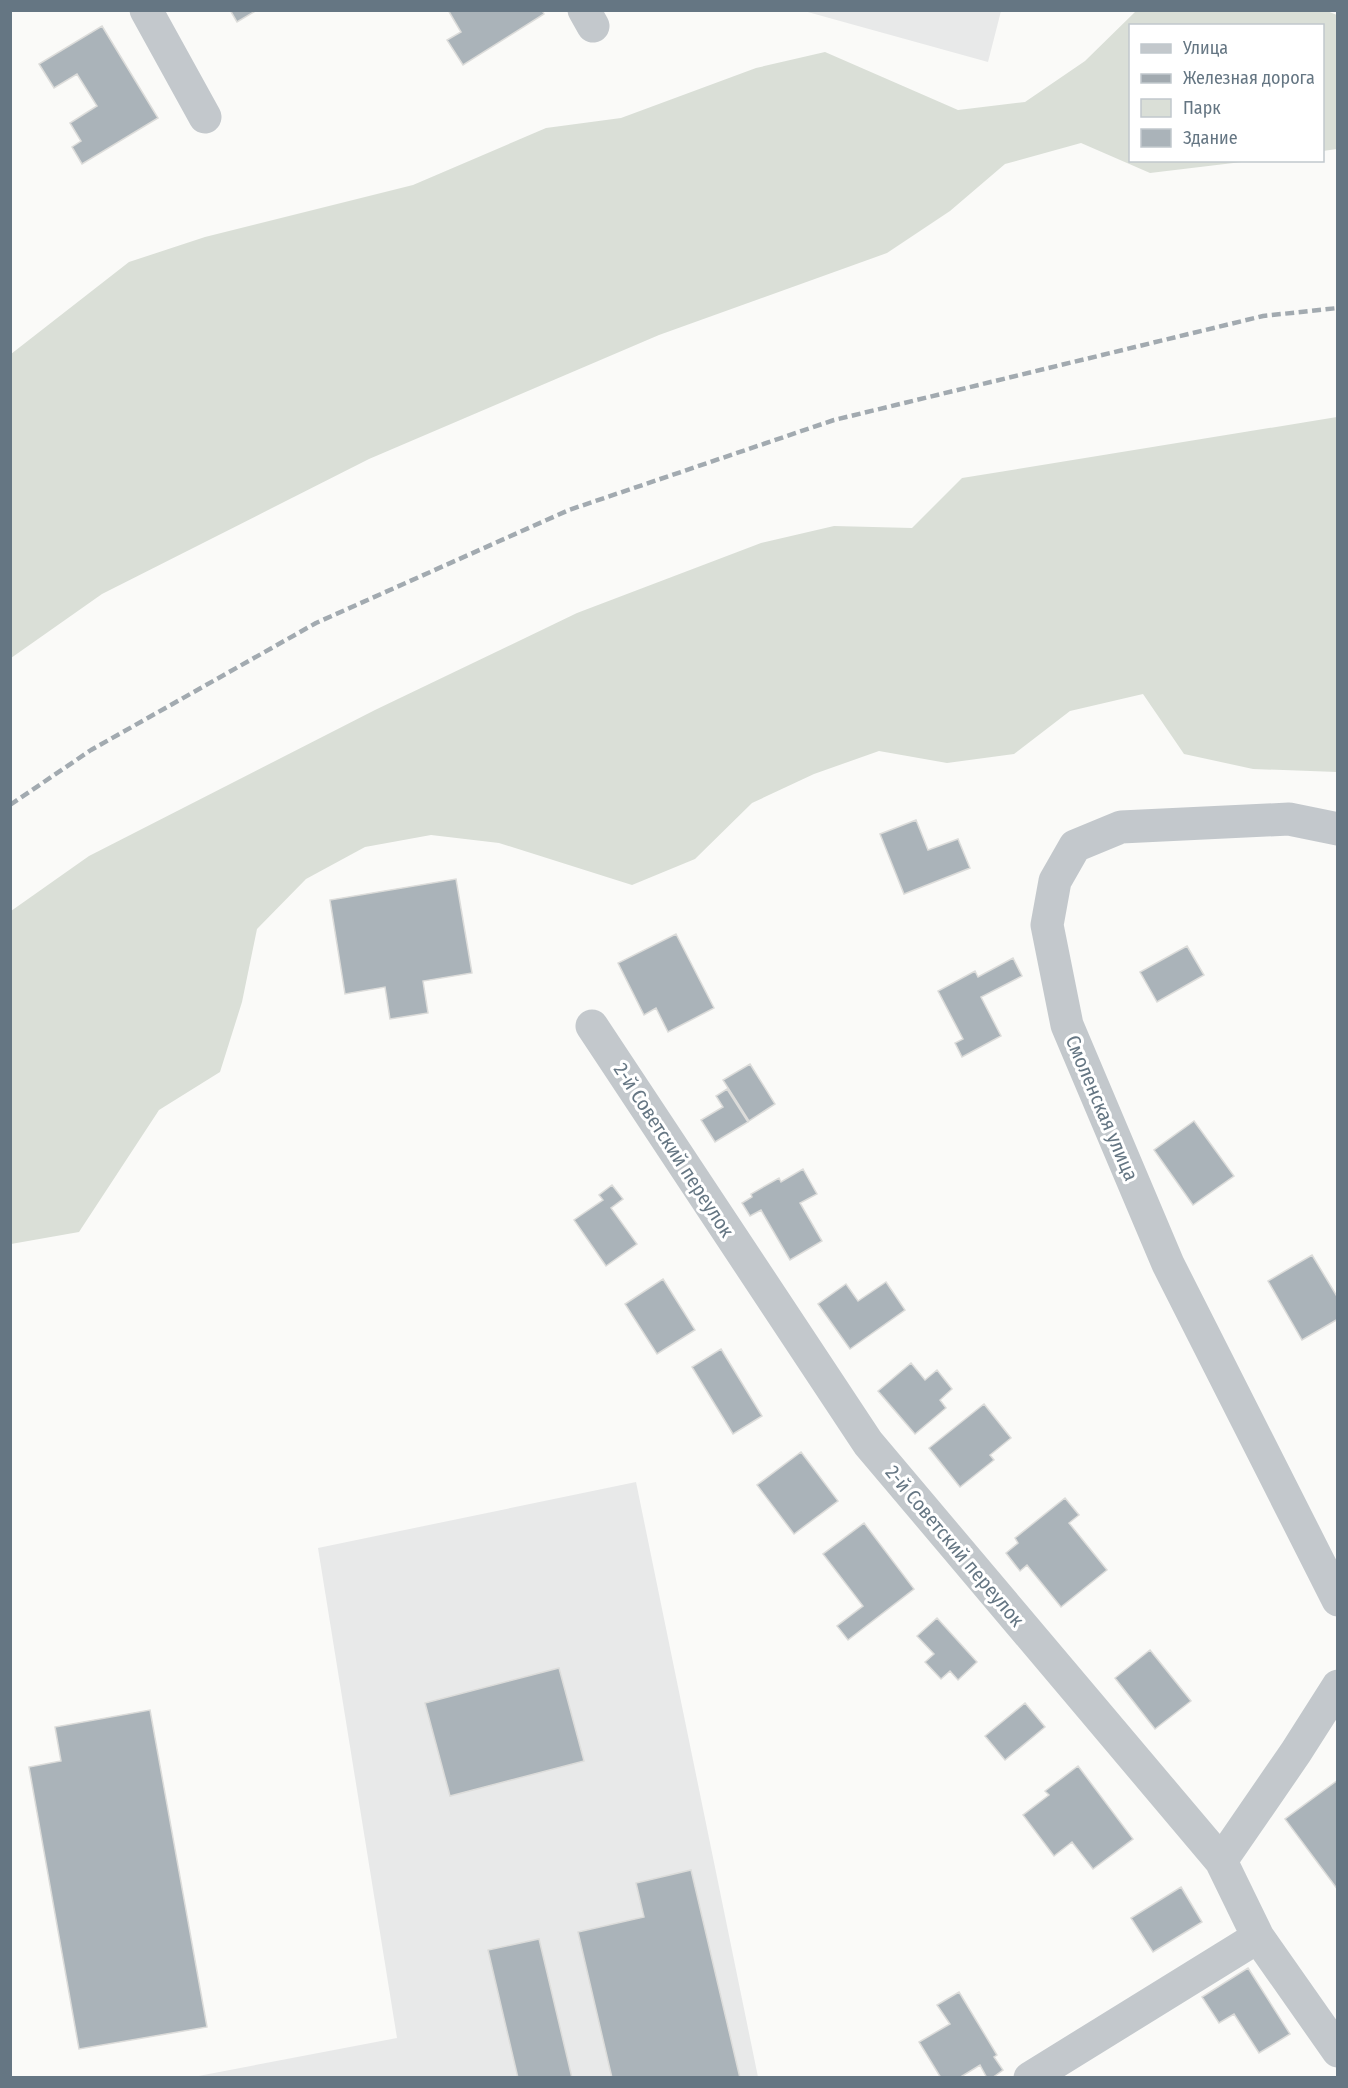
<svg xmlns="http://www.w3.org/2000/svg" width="1348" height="2088" viewBox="0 0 1348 2088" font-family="'Fira Sans Condensed',sans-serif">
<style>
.built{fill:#e8e9e9}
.green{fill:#dadfd7}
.building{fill:#aab3b9;stroke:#dcdcda;stroke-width:1.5}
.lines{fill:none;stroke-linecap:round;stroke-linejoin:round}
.minor{stroke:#c3c8cc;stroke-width:33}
.rail{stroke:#a2aab0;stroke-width:4.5;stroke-dasharray:9 4.5;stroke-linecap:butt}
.labels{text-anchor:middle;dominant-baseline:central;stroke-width:6;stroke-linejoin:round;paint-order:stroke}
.street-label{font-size:20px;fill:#657683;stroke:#fff}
</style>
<rect width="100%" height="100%" fill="#fafaf8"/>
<!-- built -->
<path class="built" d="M804,11V10L1001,11L988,62Z
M636,1482L758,2077L188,2078L397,2038L318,1548Z"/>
<!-- green -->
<path class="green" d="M1327,11L1337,15V149L1323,151L1322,26H1130V160L1250,161L1150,173L1081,143L1005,164L950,211L887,253L659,335L369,459L102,594L11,658V354L129,262L205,237L413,185L546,128L621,118L756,68L825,52L958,110L1025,102L1085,61L1136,11Z
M1337,417V772L1253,769L1184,754L1143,694L1070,711L1014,754L947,763L879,751L814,774L752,803L695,859L632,885L499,843L431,835L365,847L306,879L257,929L242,1002L220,1072L159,1110L79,1232L11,1244V911L89,856L375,710L577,613L761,543L834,526L912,528L962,478Z"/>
<!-- building -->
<path class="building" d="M230,10H257L237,22Z
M448,10H542L544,14L463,65L447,40L461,32Z
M102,26L158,118L82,164L72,147L81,141L70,123L97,106L77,74L54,88L39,64Z
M916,820L928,850L958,839L970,868L904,894L880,834Z
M456,879L472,973L423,981L428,1013L390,1019L385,987L345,994L330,900Z
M676,934L714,1008L668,1032L656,1008L644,1015L618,963Z
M1187,946L1204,975L1157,1002L1140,972Z
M1013,958L1022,976L981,997L1001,1036L962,1057L955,1043L963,1039L938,991L975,971L978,977Z
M750,1064L775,1104L749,1121L723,1080Z
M727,1089L748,1122L715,1142L701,1120L723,1107L716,1096Z
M1194,1121L1234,1176L1193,1205L1154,1150Z
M803,1169L817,1194L800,1203L822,1241L790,1260L761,1210L750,1216L742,1203L752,1197L751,1194L779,1178L781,1182Z
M612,1185L623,1199L611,1208L637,1244L606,1266L574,1220L603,1200L599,1195Z
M1312,1255L1338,1298V1319L1302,1340L1268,1281Z
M663,1279L695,1330L657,1354L625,1304Z
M886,1282L905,1310L850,1349L818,1304L846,1284L858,1301Z
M721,1349L762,1416L733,1434L692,1367Z
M911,1363L925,1380L937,1370L952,1389L940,1400L946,1408L915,1434L878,1391Z
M984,1404L1011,1438L990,1455L994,1460L960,1487L929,1448Z
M801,1452L838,1501L794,1534L757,1485Z
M1065,1498L1079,1515L1069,1523L1107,1570L1061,1607L1027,1565L1020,1571L1006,1553L1018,1543L1015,1538Z
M864,1523L914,1589L848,1640L837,1626L863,1606L823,1554Z
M937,1618L977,1662L958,1680L950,1671L941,1679L925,1662L934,1654L917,1636Z
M1150,1650L1191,1701L1155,1729L1115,1678Z
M559,1668L584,1761L450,1796L425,1703Z
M1025,1703L1045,1727L1005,1760L985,1736Z
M150,1710L207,2027L79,2049L29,1767L61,1761L55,1727Z
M1078,1766L1133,1839L1093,1869L1072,1842L1054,1856L1023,1815L1049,1795L1045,1791Z
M1338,1780V1890L1285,1819Z
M691,1870L740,2078H612L578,1932L644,1917L636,1883Z
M1181,1887L1202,1922L1153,1952L1131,1918Z
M539,1939L572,2078H518L488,1950Z
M1248,1968L1290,2034L1259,2053L1234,2014L1219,2023L1202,1997Z
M959,1992L997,2055L994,2057L1003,2070L992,2078H987L980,2065L959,2078H941L919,2042L950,2024L937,2005Z"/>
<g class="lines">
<!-- minor -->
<path class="minor" d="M146,10L205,117
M584,10L593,26
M1338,829L1289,819L1121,827L1075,846L1055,881L1047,925L1067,1025L1168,1264L1338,1600
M592,1026L868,1443L1221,1861L1258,1937L1338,2051
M1221,1861L1296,1752L1338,1686
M1030,2078L1258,1937"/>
<!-- rail -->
<path class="rail" d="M10,805L91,750L316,623L569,510L834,420L1263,316L1338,308"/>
</g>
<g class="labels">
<!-- street labels -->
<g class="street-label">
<text transform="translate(1102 1108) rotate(67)">Смоленская улица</text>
<text transform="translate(674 1150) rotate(57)">2-й Советский переулок</text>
<text transform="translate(955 1546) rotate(50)">2-й Советский переулок</text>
</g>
</g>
<!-- border -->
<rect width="1348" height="2088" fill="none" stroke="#657683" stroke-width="24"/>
<!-- legend -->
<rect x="1129" y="24" width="195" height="138" fill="#ffffff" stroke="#c1c8cd" stroke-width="1.5"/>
<rect x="1141" y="44" width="30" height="9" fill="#c3c8cc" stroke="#c1c8cd" stroke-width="1.5"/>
<text x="1183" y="54" font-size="18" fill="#657683">Улица</text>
<rect x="1141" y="74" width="30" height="9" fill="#a2aab0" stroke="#c1c8cd" stroke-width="1.5"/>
<text x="1183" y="84" font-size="18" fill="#657683">Железная дорога</text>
<rect x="1141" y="99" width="30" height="18" fill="#dadfd7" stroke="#c1c8cd" stroke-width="1.5"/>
<text x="1183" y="114" font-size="18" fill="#657683">Парк</text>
<rect x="1141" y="129" width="30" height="18" fill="#aab3b9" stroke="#c1c8cd" stroke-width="1.5"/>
<text x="1183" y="144" font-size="18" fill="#657683">Здание</text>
</svg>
